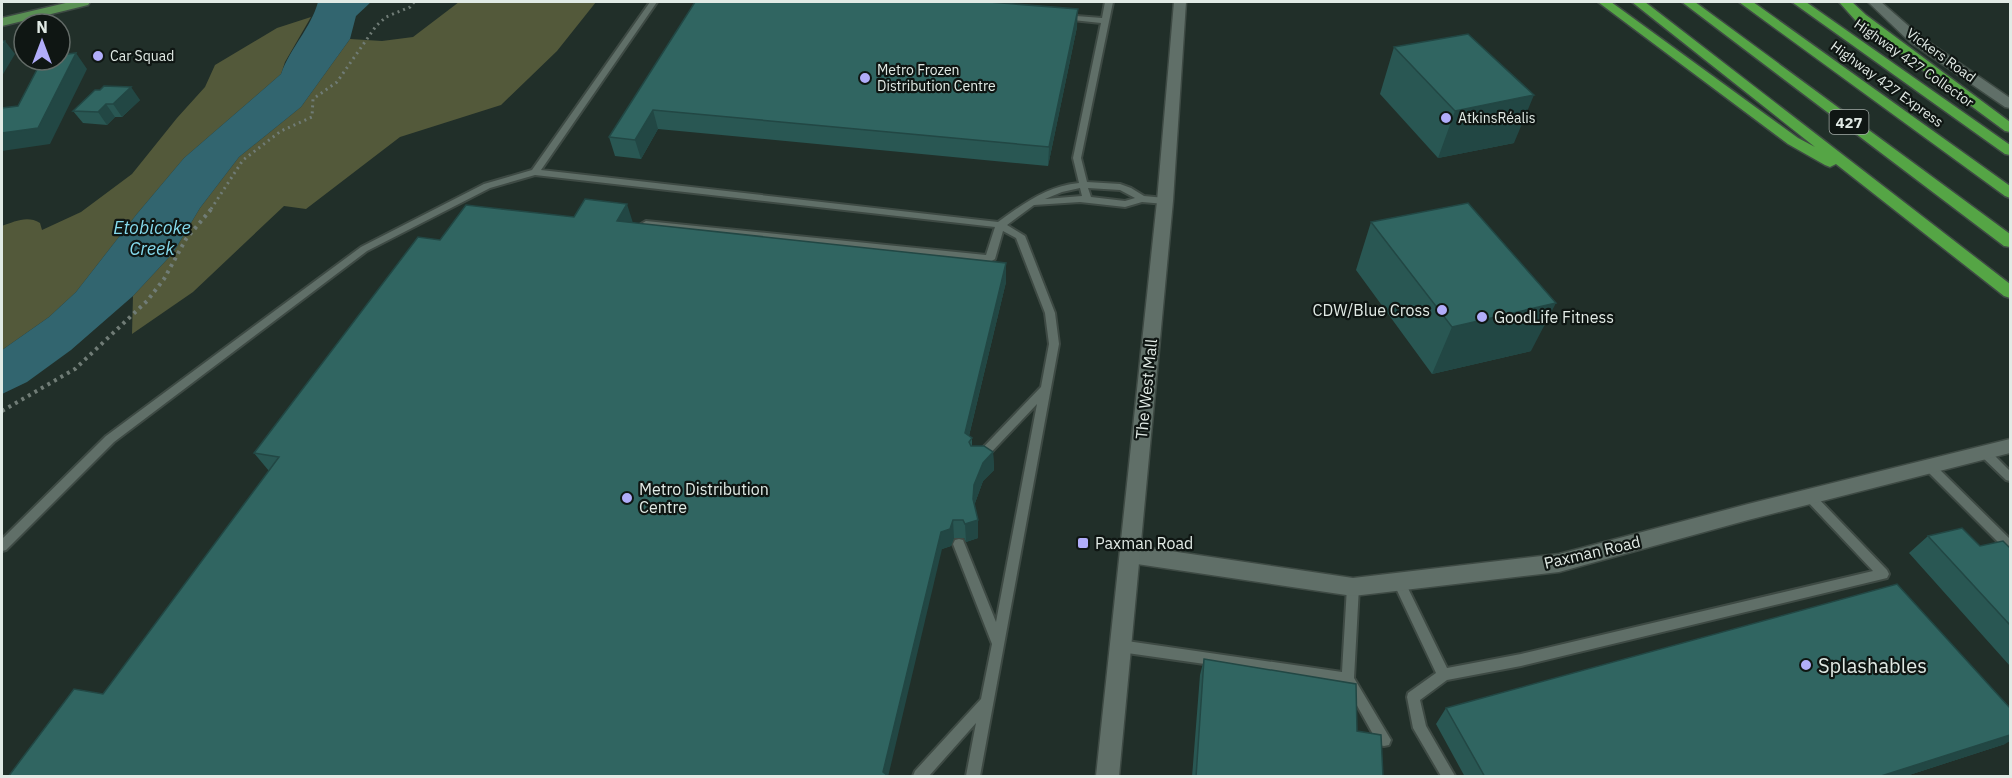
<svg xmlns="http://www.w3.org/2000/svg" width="2012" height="778" viewBox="0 0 2012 778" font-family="'IBM Plex Sans',sans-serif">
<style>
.green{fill:#53593a}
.water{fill:#32656f}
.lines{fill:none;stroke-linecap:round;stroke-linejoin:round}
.service-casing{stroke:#3e4a44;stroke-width:4}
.minor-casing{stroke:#3e4a44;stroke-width:3}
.secondary-casing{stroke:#3e4a44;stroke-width:3}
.primary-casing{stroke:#3e4a44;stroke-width:3}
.motorway-casing{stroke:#3e4a44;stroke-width:3}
.path-far1{stroke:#707c76;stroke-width:3;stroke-dasharray:2 4;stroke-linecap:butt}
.path{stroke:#707c76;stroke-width:4;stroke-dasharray:3 4.5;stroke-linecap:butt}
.service{fill:#606f68;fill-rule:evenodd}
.minor{fill:#606f68;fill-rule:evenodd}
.secondary{fill:#606f68;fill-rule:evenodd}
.primary{fill:#598f53;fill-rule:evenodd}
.motorway{fill:#55a545;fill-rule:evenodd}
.wall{fill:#295753}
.shaded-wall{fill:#224744}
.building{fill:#306561;stroke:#224744;stroke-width:1.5}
.poi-dot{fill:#b1adfa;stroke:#0f1613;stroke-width:2}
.labels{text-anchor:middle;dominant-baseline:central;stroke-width:4.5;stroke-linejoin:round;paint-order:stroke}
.far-street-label{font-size:14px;fill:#e1eae5;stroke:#0f1613}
.far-poi-label{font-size:14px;fill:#e1eae5;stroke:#0f1613;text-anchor:start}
.shield{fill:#0f1613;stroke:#a2aaa6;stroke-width:1.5}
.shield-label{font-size:15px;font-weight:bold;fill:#e1eae5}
.poi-label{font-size:16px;fill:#e1eae5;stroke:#0f1613;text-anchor:start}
.street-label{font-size:16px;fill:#e1eae5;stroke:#0f1613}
.water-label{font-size:18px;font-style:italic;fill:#86dbee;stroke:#0f1613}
.near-poi-label{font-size:20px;fill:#e1eae5;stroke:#0f1613;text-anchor:start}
</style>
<rect width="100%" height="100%" fill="#212f29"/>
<!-- green -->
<path class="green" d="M459,2H596L557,51L501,105L400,137L306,209L284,206L193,292L132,334L133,296L173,253L200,208L239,157L301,107L350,39L382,41L413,37Z
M311,17L285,62L281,74L184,158L136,215L76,292L49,317L2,350V226C14,222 27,215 40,223L42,230L81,212L132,174L177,118L205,87L215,65L277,28Z"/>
<!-- water -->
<path class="water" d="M318,2H371L356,16L350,39L301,107L239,157L200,208L173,253L133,296L71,350L27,382L2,394V350L49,317L76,292L136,215L184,158L281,74C290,48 311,28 318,2Z"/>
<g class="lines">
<defs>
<path id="service" d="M650,2H657L541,170L998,222C1023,204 1047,186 1079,183L1073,158L1101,23L1063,19L1059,17L1063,15L1102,18L1105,2H1113L1081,158L1087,182L1120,184L1131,188L1144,196L1165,198L1169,201L1165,204L1142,202L1125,207L1080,202L1034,205L1007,225L1025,236L1055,313L1059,344L980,776H966L976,723L929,776H913L915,771L981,699L992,644L953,544L955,540L959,539L963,540L996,622L1037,404L983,461H975L973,458L1041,387L1049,344L1045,313L1016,238L1003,231L995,259L990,262L646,227L641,224L646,221L986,255L995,227L535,175L490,188L367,251L114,442L6,550L2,551V539L106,436L361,247L484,184L532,170ZM1080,188L1082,196L1045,199L1062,192ZM1088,188L1120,190L1135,198L1125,201L1091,197Z
M1985,449L1989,450L2010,471V481L2006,480L1981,456L1979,453L1981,450Z
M1930,463L1934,464L2010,539V551L2006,550L1926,470L1924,467L1926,464Z
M1810,492L1814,494L1887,570L1889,574L1887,578L1521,666L1447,680L1420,700L1426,726L1455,776H1441L1413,728L1407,697L1408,693L1436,673L1393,582L1395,578L1399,577L1403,578L1447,668L1521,654L1873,571L1806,500L1804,497L1806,494Z
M1353,582L1357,583L1359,587L1354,678L1391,740L1389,745L1384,746L1379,745L1345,684L1120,652L1116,650L1114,646L1116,642L1120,640L1342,672L1347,587L1349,583Z"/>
<path id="minor" d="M1868,2H1881L1920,36L2010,98V108L2005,107L1910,42Z
M2010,439V453L1748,520L1559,572L1353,596L1130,563L1123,560L1120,554L1123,548L1130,545L1353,578L1559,554L1748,504Z"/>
<path id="secondary" d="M1174,2H1186L1173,201L1119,776H1096L1157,201Z"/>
<path id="primary" d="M70,2H90L88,5L2,26V18Z"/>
<path id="motorway" d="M1598,2H1611L1798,138L1815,147L1632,2H1645L2010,284V298L2004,296L1836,164L1830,167L1825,165L1788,144Z
M1682,2H1695L2010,234V247L2004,246Z
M1739,2H1753L2010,186V198L2005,196Z
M1792,2H1806L2010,145V155L2005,154Z
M1839,2H1852L1866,15L2010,122V132L2005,131L1856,21Z"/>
</defs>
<!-- service casing -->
<use href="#service" class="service-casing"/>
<!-- minor casing -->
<use href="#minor" class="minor-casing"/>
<!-- secondary casing -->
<use href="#secondary" class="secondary-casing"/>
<!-- primary casing -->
<use href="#primary" class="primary-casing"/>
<!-- motorway casing -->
<use href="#motorway" class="motorway-casing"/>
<!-- path-far1 -->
<path class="path-far1" d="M211,209L243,160L281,131L312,117L313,99L337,82L376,26L386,17L410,7L414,2"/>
<!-- path -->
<path class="path" d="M2,411L75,369L147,301L164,279L186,239L213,207"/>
<!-- service -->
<use href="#service" class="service"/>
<!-- minor -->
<use href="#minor" class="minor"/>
<!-- secondary -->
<use href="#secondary" class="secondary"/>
<!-- primary -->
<use href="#primary" class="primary"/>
<!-- motorway -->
<use href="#motorway" class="motorway"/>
</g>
<!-- wall -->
<path class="wall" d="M695,2L1077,27L1048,166L658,129L641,159L615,156L609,137Z
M1394,47L1514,143L1438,158L1380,94Z
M95,90L140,100L122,117H115L107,125L83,123L73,111Z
M1371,222L1531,351L1432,374L1356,270Z
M633,223L1006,282L969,436L972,438V446L993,452L994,470L983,481L975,503V507L978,520V538L966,542L964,538H954L951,546L942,549L103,694L269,471L254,453L440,240Z
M1928,536L1980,546L2010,548V666L1909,553Z
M1204,659L1357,731L1383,777H1192L1200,675Z
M1446,708L2005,744L1903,777H1465L1436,724Z"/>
<!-- shaded-wall -->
<path class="shaded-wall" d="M1078,9L1077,27L1048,166L1049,147Z
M5,41L15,54L2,76V47Z
M76,53L87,69L50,144L2,151V133Z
M131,87L140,100L122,117L113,104Z
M1534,95L1514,143L1438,158L1455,111Z
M106,104L115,117L107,125L98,112Z
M653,110L658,129L641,159L635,140Z
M627,204L633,223L617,221Z
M1006,263V282L965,452V433Z
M1556,303L1531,351L1432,374L1452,327Z
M993,452L994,470L983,481L975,503L974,517L973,499L974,485L983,463Z
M953,520L954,538L951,546L942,549L888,777L883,772L941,532Z
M978,520V538L966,542L965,524Z
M2010,735V741L2005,744L1903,777H1878Z"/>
<!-- building -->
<path class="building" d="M695,2H989L1078,9L1049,147L653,110L635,140L609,137Z
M1468,34L1534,95L1455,111L1394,47Z
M2,41H5L2,47Z
M76,53L38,128L2,133V108L18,106L42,60H60V55Z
M104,86L131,87L113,104H106L98,112L73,111L95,90H100Z
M585,199L627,204L617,221L1006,263L965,433L972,438L969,442L971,446H984L993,452L983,463L974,485L973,499L978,520L965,524L963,520H953L950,529L941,532L883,772L889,777H8L74,689L103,694L279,457L254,453L418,237L440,240L466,205L574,217Z
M1468,203L1556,303L1452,327L1371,222Z
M1962,528L1980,546L2003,541L2010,548V625L1928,536Z
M1897,584L2010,708V735L1878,777H1485L1446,708Z
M1204,659L1356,684L1357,731L1381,735L1383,777H1196Z"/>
<!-- markers -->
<g class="poi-dot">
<circle cx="98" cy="56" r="6"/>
<circle cx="865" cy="78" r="6"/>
<circle cx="1446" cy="118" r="6"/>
<circle cx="1442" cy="310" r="6"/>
<circle cx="1482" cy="317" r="6"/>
<circle cx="627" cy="498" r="6"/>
<rect x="1077" y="537" width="12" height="12" rx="3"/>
<circle cx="1806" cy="665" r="6"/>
</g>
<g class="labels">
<!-- far-street labels -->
<g class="far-street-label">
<text transform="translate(1941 55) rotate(36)">Vickers Road</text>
<text transform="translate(1914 63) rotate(35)">Highway 427 Collector</text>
<text transform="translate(1887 84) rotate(36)">Highway 427 Express</text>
</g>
<!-- far-poi labels -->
<g class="far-poi-label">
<text x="110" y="56">Car Squad</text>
<text x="877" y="70">Metro Frozen<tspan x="877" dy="16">Distribution Centre</tspan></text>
<text x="1458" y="118">AtkinsRéalis</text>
</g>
<!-- shield labels -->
<rect class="shield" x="1829.5" y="110" width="39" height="24" rx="4.5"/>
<g class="shield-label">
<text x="1849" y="122">427</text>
</g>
<!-- poi labels -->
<g class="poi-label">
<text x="1430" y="310" text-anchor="end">CDW/Blue Cross</text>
<text x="1494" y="317">GoodLife Fitness</text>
<text x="639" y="489">Metro Distribution<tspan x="639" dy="18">Centre</tspan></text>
<text x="1095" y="543">Paxman Road</text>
</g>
<!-- street labels -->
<g class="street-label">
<text transform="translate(1146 389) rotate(-84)">The West Mall</text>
<text transform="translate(1592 552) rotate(-13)">Paxman Road</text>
</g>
<!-- water labels -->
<g class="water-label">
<text x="152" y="227">Etobicoke<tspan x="152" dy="21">Creek</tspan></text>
</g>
<!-- near-poi labels -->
<g class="near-poi-label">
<text x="1818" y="665">Splashables</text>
</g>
</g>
<!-- border -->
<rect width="2012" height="778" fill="none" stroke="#e1eae5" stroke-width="6"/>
<!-- north arrow -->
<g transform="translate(42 42)"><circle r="28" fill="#0f1613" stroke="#636b67" stroke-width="1.5"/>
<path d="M0-4.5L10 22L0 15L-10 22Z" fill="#b1adfa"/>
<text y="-9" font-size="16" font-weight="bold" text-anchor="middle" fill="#e1eae5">N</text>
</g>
</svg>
